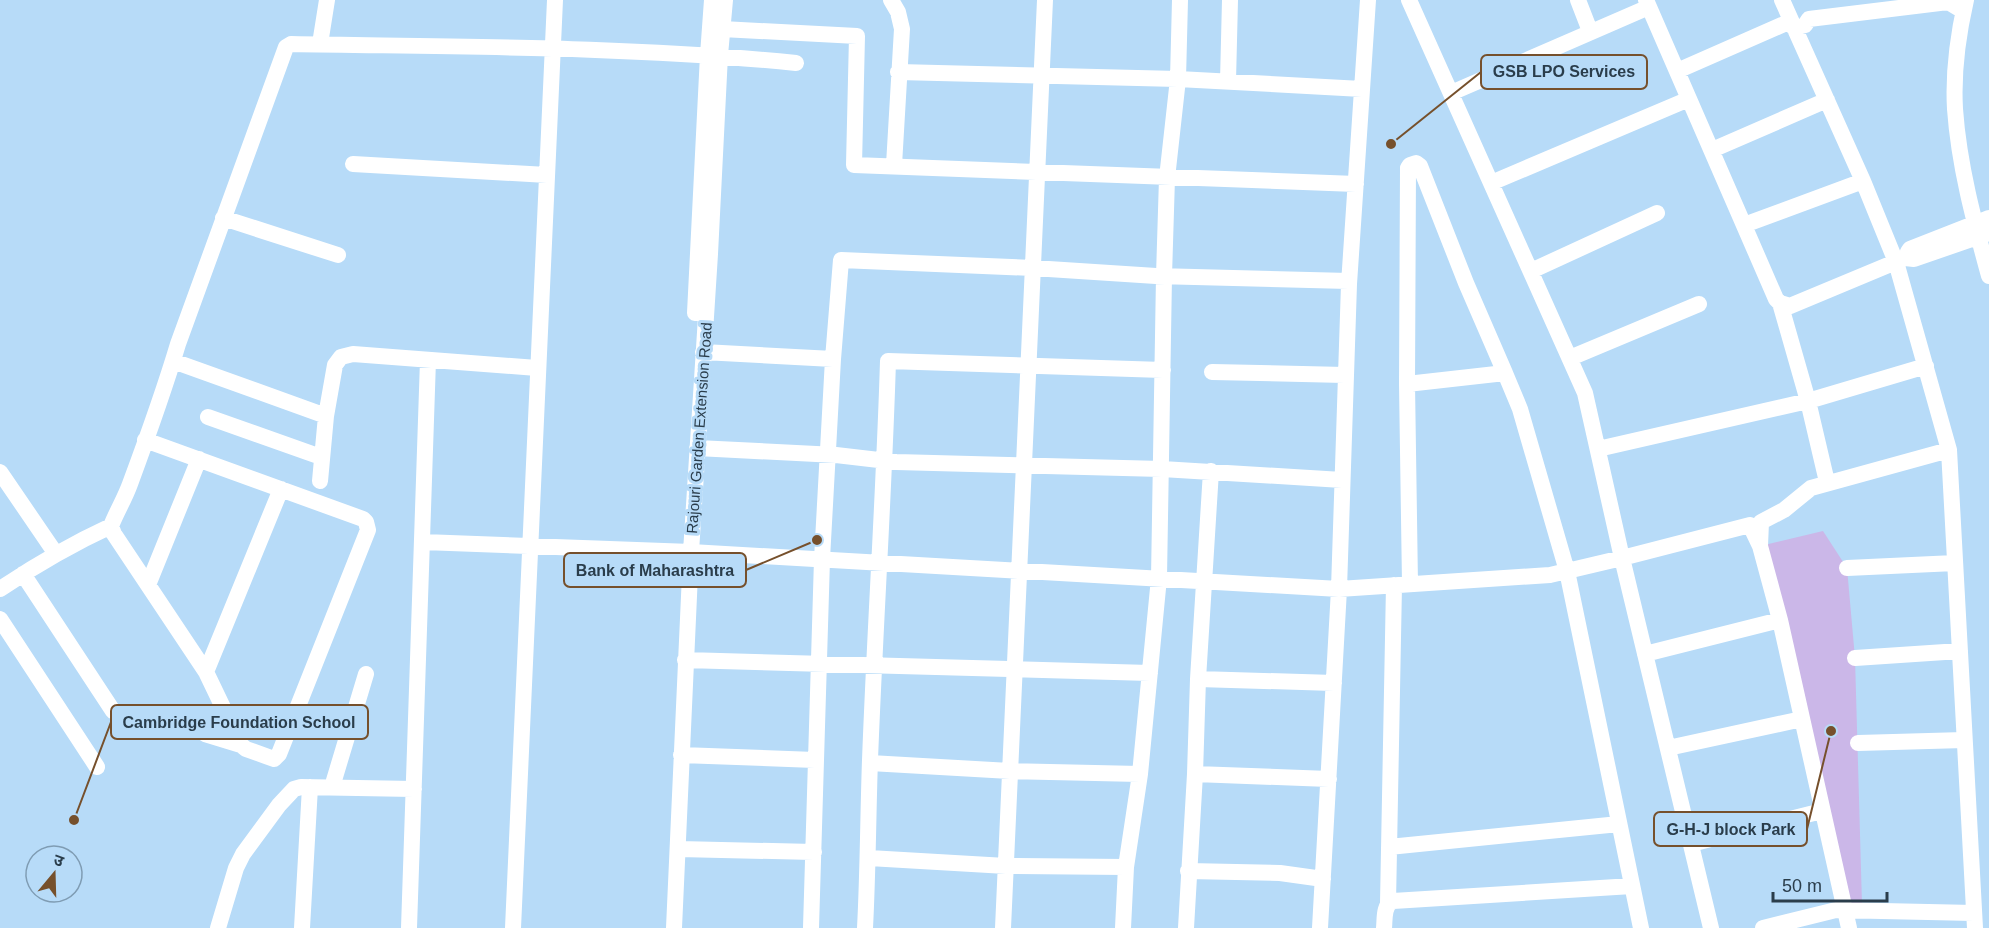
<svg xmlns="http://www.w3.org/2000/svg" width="1989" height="928" viewBox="0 0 1989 928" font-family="Arial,'Noto Sans Devanagari',sans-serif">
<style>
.green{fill:#cbb7e8}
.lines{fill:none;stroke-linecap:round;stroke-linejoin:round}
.street{stroke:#fff;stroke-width:16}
.labels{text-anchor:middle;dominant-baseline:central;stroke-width:6;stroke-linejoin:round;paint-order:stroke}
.street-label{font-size:15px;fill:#2a3d4b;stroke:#b7dbf8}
.leader{fill:none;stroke:#76502c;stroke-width:2}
.callout-dot{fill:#76502c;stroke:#b7dbf8;stroke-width:2}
.callout{fill:#b7dbf8;stroke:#76502c;stroke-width:2}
.callout-label{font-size:16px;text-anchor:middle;font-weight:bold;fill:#2a3d4b}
</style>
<rect width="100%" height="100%" fill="#b7dbf8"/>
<!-- green -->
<path class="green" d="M1823,531L1847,568L1855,658L1862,904L1845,911L1760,546Z"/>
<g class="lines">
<!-- street -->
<path class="street" d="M891,0L898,12L902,29L894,165
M1409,0L1585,393L1622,558L1711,928
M1578,0L1590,31
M1646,0L1776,299L1780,303L1790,306L1905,258L1914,259L1989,233
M1782,0L1863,181L1896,262L1949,450L1975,928
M1966,0C1958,35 1953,74 1955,109C1959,166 1974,221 1989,276
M1794,28L1805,25L1809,19L1948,2L1958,8
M722,29L857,36L854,165L1356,184
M320,44L327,0
M1677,71L1791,21
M898,72L1178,79L1362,89
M1228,81L1230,0
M1451,93L1649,7
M1712,150L1827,100
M353,164L547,175
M1491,183L1689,99
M223,218L338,255
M1744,225L1863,181
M1908,252L1910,249L1989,218
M1531,271L1657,213
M1780,303L1808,401L1827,482
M695,313L708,55L712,0
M703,352L833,359
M1570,358L1699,304
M173,361L326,416
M1212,372L1345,375
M1407,384L1408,168L1410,165L1416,163L1420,166L1466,283L1505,373
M208,417L321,457
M145,440L363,519L366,522L368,530L279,754L274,759L246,749L241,745L206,672L114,534L111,526C117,511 125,498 130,484C147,438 164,391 178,344L286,47L291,44C459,47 628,46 796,63
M697,448L836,455L896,462L1162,469L1342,480
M1598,449L1808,401L1926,366
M0,472L56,554
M320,481L326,416L335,365L341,357L353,354L537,368
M423,542L691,552L1339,589L1550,575L1622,558L1750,525L1760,546L1761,522L1784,510L1811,488L1949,450
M1760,546L1780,620L1849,928
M1847,568L1955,563
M23,574L113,711
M1410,584L1407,384L1505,373L1520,409L1567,571L1641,928
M148,585L199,459
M0,589C36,565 72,544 111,526
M0,619L97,767
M1645,654L1780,620
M1855,658L1960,651
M685,660C840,663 995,670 1150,673
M206,672L281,489
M1198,679L1334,683
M205,734L241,745
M1858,743L1964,740
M1668,748L1802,719
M681,755L815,760
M870,763L1010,771L1140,774
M1195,774L1329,779
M332,787L366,674
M1691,844L1822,811
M1389,847L1619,824
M679,849L814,852
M869,858L1006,866L1126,867
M1188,871L1280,873L1323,879
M1388,903L1394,585
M218,928L236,868L243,854L279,805L294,789L301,787L414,789
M302,928L310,787
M409,928L428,360
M513,928L555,0
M674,928L691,552L710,254L720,55L725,0
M811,928L822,559L833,359L841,260L1033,268L1156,276L1349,281
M865,928C868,872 868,816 870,760C875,627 884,494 888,361L1163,370
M1003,928L1045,0
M1123,928L1126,867L1140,774L1159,578L1164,276L1167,178L1178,79L1180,0
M1186,928L1195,774L1198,679L1211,471
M1320,928L1339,589L1349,284L1368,0
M1384,928C1385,919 1383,905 1393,901L1632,886
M1763,928L1836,910L1974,913"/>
</g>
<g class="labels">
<!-- street labels -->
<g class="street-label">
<text transform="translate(699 428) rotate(-86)">Rajouri Garden Extension Road</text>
</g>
</g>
<!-- callouts -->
<path class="leader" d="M1391 144L1481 72M817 540L746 570M74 820L111 722M1831 731L1807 829"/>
<g class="callout-dot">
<circle cx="1391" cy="144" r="6"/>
<circle cx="817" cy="540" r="6"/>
<circle cx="74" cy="820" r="6"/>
<circle cx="1831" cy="731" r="6"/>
</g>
<g class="callout">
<rect x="1481" y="55" width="166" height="34" rx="6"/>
<rect x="564" y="553" width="182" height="34" rx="6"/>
<rect x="111" y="705" width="257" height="34" rx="6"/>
<rect x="1654" y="812" width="153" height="34" rx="6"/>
</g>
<g class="callout-label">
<text x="1564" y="77">GSB LPO Services</text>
<text x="655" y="576">Bank of Maharashtra</text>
<text x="239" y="728">Cambridge Foundation School</text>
<text x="1731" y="835">G-H-J block Park</text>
</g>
<!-- north arrow -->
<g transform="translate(54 874) rotate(19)"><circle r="28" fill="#b7dbf8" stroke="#7f9cb3" stroke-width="1.5"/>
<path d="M0-4.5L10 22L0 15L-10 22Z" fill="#76502c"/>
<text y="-9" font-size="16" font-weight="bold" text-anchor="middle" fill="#2a3d4b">उ</text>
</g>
<!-- scale -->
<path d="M1773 892v9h114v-9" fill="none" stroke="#2a3d4b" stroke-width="3"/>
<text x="1782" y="892" font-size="18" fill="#2a3d4b" stroke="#b7dbf8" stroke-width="4.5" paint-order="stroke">50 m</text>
</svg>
